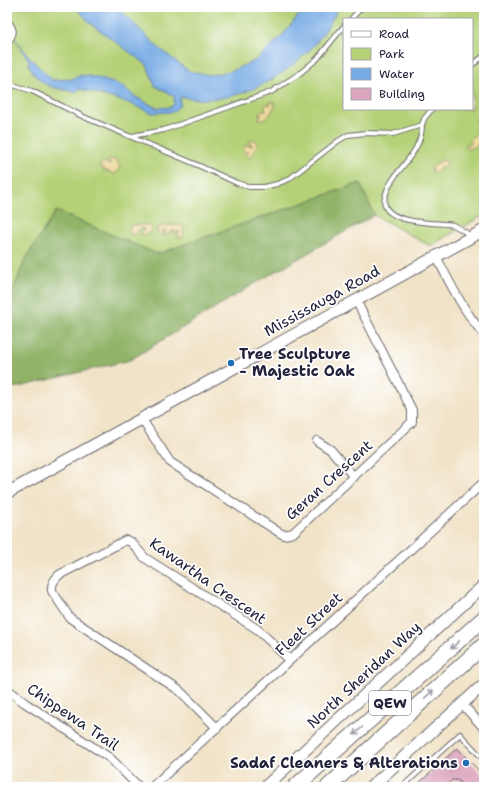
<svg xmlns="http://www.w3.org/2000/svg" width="491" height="794" viewBox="0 0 491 794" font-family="'Shantell Sans',sans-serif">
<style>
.green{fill:#b5d177;stroke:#6c7a59;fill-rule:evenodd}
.forest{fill:#90b368;stroke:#596a52}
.sand{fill:#eeda9e;stroke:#887e6c}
.water{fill:#78abe4;stroke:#4d6690}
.building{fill:#dca5be}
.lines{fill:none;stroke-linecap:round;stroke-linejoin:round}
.lane-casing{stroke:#6a666c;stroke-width:6}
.street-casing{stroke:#6a666c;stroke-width:10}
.secondary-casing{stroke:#6a666c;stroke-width:13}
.highway-casing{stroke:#6a666c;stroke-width:17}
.lane{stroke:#fff;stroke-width:4}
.street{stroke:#fff;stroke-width:8}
.secondary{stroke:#fff;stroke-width:11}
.highway{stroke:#fff;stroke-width:15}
.oneway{stroke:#9c9ca7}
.poi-dot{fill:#1f6fb2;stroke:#fff;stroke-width:1.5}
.labels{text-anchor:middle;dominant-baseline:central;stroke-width:3.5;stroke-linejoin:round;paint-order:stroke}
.shield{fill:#fff;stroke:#646476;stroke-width:1}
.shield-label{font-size:14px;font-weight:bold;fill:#22223b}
.street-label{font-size:15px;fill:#22223b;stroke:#fff}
.poi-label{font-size:15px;font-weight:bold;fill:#22223b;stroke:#fff;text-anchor:start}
</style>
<rect width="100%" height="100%" fill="#fff"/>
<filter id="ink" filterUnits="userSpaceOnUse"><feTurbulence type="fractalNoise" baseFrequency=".025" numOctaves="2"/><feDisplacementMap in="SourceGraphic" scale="8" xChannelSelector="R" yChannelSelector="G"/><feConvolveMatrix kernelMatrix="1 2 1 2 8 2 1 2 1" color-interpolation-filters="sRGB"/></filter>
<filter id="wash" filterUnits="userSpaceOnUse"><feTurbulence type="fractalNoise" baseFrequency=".012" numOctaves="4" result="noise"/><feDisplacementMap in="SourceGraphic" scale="16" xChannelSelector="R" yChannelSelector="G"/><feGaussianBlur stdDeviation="0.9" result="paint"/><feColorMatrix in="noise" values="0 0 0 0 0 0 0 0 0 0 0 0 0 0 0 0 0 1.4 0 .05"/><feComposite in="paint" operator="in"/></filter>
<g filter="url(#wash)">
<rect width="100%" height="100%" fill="#f1e3c7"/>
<!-- green -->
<path class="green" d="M7,7H484V215L430,246L374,215L360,183L157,254L56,211L25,260L7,307ZM344,19H472V109H344Z"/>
<!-- forest -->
<path class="forest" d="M360,183L374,215L254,284L130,360L19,387L7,388V369H13L7,349V307L25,260L56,211L157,254Z"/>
<!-- sand -->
<path class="sand" d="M270,102H274L275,105L269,116L264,119H259V117L262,115L259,114V112L263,110L266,111L265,106L267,104L270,105Z
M476,135L481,138C481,144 473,148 468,149L466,148L465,145L470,144V141L472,137Z
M250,140H255L258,143L252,156L247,157L246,155L249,151L245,153L243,150L246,145L253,146L249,142Z
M109,159L116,160L120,166L117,172L115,174L103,170L104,168L100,167L101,164L104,162L110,165V163L108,161Z
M442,160L446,161L447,165L443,168L441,166L439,171L433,172L431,171L432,167Z
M130,225H149L152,228C151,233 145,236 140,234L144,230L143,228L138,230L136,234H131L128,232L130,230Z
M179,225L182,226C185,230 184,236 180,238L177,236L180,232L179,231L176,233L175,231H172L165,236V230L163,231L161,235L157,232V229L161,226Z"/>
<!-- water -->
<path class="water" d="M76,7H117L160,49L189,71L210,75L231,71L256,60L281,37L305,7H339C332,20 325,32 316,43C312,49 306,53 301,58C275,81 243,98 208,99C199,100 189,98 180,97V105L173,112L152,113L126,102L80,89L75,92C66,90 55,89 47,85C40,82 27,68 29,61L15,39L31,59L52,80L72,79L82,75L94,77L120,85L136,97L157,108L171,107L174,103V96L155,86L147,65L90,23Z"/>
<g id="blocks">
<!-- building -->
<path class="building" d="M457,748L484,776V785L482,787H465L458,780H452L445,787H415Z"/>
</g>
</g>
<g filter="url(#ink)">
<use href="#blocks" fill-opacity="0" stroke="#6a666c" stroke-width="1"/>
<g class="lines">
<defs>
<path id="lane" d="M7,19C16,30 16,33 7,45
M351,19L362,7
M472,65L484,56
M7,83L32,91L84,117L193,163L237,183L249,187H264L277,184L289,179L338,141L348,135L366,133L393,134L422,125L424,119L432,109
M482,121L484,118
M422,125C422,156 391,170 385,197C378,225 437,222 453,225C456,226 468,234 472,236
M132,136L164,130L271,92L299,74L317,59L344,26
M402,787L460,734L483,759L484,758"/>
<path id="street" d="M436,256C450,283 463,311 484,334
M141,418L170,462L280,533L284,535L293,533L412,422V410L356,300
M317,441L331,450L354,477
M7,689L25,703L110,758L139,787
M462,704L484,728
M217,728L180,691L70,618L52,591C51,584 54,580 59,575L126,540L131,542L145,558L257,629L290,660
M152,787L484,482"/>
<path id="secondary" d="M7,493L484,230
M265,787L484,585
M371,787L484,684"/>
<path id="highway" d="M295,787L484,618
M328,787L484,645"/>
</defs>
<!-- lane casing -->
<use href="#lane" class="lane-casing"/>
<!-- street casing -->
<use href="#street" class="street-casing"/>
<!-- secondary casing -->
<use href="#secondary" class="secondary-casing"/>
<!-- highway casing -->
<use href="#highway" class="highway-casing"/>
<!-- lane -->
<use href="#lane" class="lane"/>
<!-- street -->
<use href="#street" class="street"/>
<!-- secondary -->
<use href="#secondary" class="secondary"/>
<!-- highway -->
<use href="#highway" class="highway"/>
</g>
<!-- one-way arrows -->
<defs><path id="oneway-shaft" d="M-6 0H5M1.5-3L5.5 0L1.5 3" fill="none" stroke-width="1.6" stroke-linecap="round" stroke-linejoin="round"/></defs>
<g class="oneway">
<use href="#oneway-shaft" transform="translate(455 645) rotate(137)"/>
<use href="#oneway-shaft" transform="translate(429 694) rotate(-43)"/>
<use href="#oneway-shaft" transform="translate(358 731) rotate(138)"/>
</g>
</g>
<!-- markers -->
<g class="poi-dot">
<circle cx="231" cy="363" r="4"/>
<circle cx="466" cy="763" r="4"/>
</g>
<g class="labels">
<!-- shield labels -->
<rect class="shield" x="369" y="691" width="42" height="24" rx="3"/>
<g class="shield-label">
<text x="390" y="703">QEW</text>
</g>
<!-- street labels -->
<g class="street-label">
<text transform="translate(322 301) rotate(-29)">Mississauga Road</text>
<text transform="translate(329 480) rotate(-42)">Geran Crescent</text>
<text transform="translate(208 581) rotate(35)">Kawartha Crescent</text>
<text transform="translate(309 624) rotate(-43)">Fleet Street</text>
<text transform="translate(364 675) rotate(-43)">North Sheridan Way</text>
<text transform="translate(73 717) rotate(34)">Chippewa Trail</text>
</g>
<!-- poi labels -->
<g class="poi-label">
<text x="239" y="354">Tree Sculpture<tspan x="239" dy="17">- Majestic Oak</tspan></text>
<text x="458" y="763" text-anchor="end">Sadaf Cleaners &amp; Alterations</text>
</g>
</g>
<!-- margin -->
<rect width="491" height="794" fill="none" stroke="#fff" stroke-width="24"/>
<!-- legend -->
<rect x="343" y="18" width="130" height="92" fill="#ffffff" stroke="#a7a7b1"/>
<rect x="351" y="31" width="20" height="6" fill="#ffffff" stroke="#a7a7b1"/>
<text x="379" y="38" font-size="12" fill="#22223b">Road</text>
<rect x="351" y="48" width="20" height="12" fill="#b5d177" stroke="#a7a7b1"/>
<text x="379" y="58" font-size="12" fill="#22223b">Park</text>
<rect x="351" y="68" width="20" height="12" fill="#78abe4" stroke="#a7a7b1"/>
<text x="379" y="78" font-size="12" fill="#22223b">Water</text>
<rect x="351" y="88" width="20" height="12" fill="#dca5be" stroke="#a7a7b1"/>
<text x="379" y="98" font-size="12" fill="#22223b">Building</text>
</svg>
